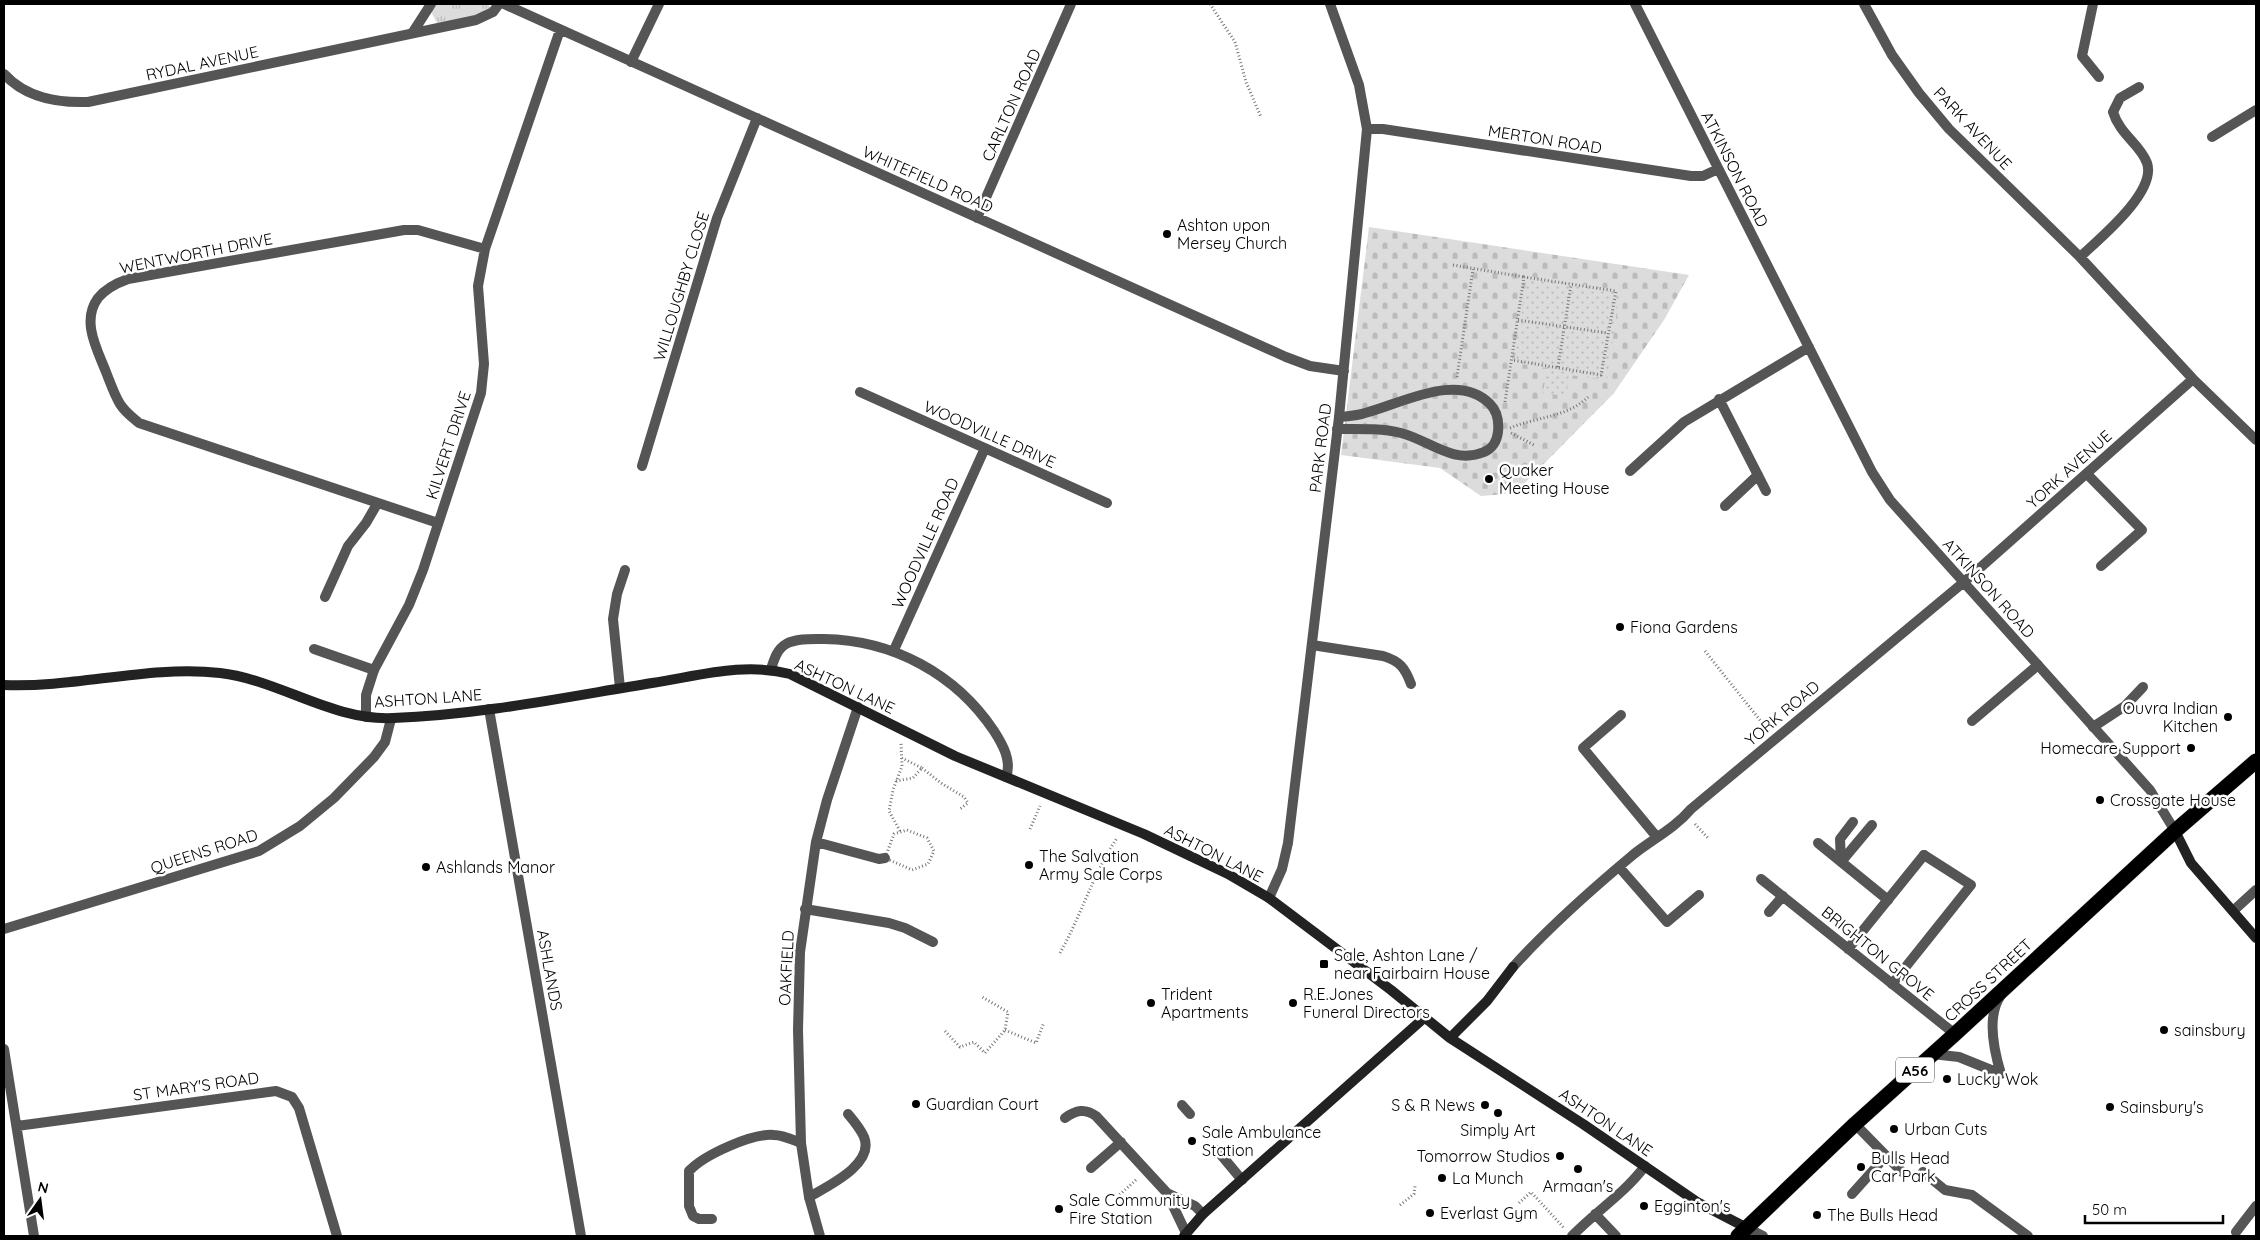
<svg xmlns="http://www.w3.org/2000/svg" width="2260" height="1240" viewBox="0 0 2260 1240" font-family="Quicksand,sans-serif">
<style>
.grass{fill:url(#grass-tufts)}
.cemetery{fill:url(#cemetery-stones)}
.garden{fill:url(#garden-dots)}
.lines{fill:none;stroke-linecap:round;stroke-linejoin:round}
.highway-casing{stroke:#dbdbdb;stroke-width:16}
.path{stroke:#777;stroke-width:3;stroke-dasharray:1 2.5;stroke-linecap:butt}
.lane{stroke:#555;stroke-width:10}
.street{stroke:#555;stroke-width:10}
.secondary{stroke:#222;stroke-width:10}
.highway{stroke:#000;stroke-width:15}
.poi-dot{fill:#000;stroke:#fff;stroke-width:2}
.labels{text-anchor:middle;dominant-baseline:central;stroke-width:5;stroke-linejoin:round;paint-order:stroke}
.shield{fill:#fff;stroke:#4c4c4c;stroke-width:1}
.shield-label{font-size:15px;font-weight:bold;fill:#000}
.street-label{font-size:16px;fill:#000;stroke:#fff}
.poi-label{font-size:16px;fill:#000;stroke:#fff;text-anchor:start}
</style>
<defs>
<pattern id="grass-tufts" width="24" height="20" patternUnits="userSpaceOnUse" patternTransform="scale(1.25)"><rect width="24" height="20" fill="#dcdcdc"/><path d="M3 7l-1-3M5 7V3M7 7l1-3M15 17l-1-3M17 17v-4M19 17l1-3" fill="none" stroke="#bbb"/></pattern>
<pattern id="cemetery-stones" width="16" height="16" patternUnits="userSpaceOnUse" patternTransform="scale(1.25)"><rect width="16" height="16" fill="#dcdcdc"/><path d="M2 7V4a2 2 0 0 1 4 0v3zM10 15v-3a2 2 0 0 1 4 0v3z" fill="#bbb"/></pattern>
<pattern id="garden-dots" width="8" height="8" patternUnits="userSpaceOnUse" patternTransform="scale(1.25)"><rect width="8" height="8" fill="#dcdcdc"/><path d="M2 2h.1M6 6h.1" fill="none" stroke="#bbb" stroke-width="1.8" stroke-linecap="round"/></pattern>
</defs>
<rect width="100%" height="100%" fill="#fff"/>
<!-- grass -->
<path class="grass" d="M431,4H488L493,12L439,27L429,8Z"/>
<!-- cemetery -->
<path class="cemetery" d="M1369,227L1689,275L1664,320L1614,393L1525,483L1505,494L1481,496L1440,468L1341,455Z"/>
<!-- garden -->
<path class="garden" d="M1527,276L1620,290L1607,380L1569,375L1566,396L1543,393L1547,368L1514,363Z"/>
<g class="lines">
<defs>
<path id="highway" d="M1738,1236L1855,1124L1955,1034L2175,831L2256,761"/>
</defs>
<!-- highway casing -->
<use href="#highway" class="highway-casing"/>
<!-- path -->
<path class="path" d="M1210,4L1235,42L1246,82L1261,117
M1453,265L1524,277
M1518,320L1608,333
M1558,367L1571,285
M1457,377L1473,269
M1505,402L1524,277L1616,291L1601,375L1512,360
M1510,428C1536,417 1568,417 1588,397
M1511,433L1534,445
M1705,651L1767,729
M922,768L941,783L964,797L968,803L960,809
M896,781L913,778L922,768L902,758
M1695,824L1708,838
M1030,829L1040,806
M907,830L927,838L934,851L928,864L912,870L885,858L894,834Z
M900,831L889,811L893,790L902,766L901,743
M1060,953C1081,916 1093,874 1117,838
M1005,1030L1036,1043L1044,1022
M945,1031L960,1047L974,1042L985,1053L1005,1030L1008,1012L982,997
M1117,1197L1137,1179
M1519,1203L1531,1192L1564,1228
M1400,1205L1414,1194L1415,1186"/>
<!-- lane -->
<path class="lane" d="M2093,4L2082,56L2099,77
M1337,429C1359,429 1380,428 1401,433C1429,440 1453,465 1484,452C1492,449 1497,441 1498,432C1499,422 1497,411 1490,404C1458,371 1401,404 1365,413C1356,416 1348,416 1339,417
M2087,474L2142,530L2101,566
M325,597L348,546L366,523L377,504
M1312,645L1383,656C1400,661 1405,668 1411,684
M314,649L374,670
M1972,721L2038,665
M2093,727L2125,706L2143,687
M1818,843L1888,900
M1841,862L1872,825
M1841,862L1840,839L1853,822
M805,909L889,923L905,928L933,942
M2233,911L2256,890
M1892,984L1971,885L1924,855
M1932,1054L1959,1057L2001,1074C1994,1051 1986,1016 2001,995
M1182,1105L1190,1114
M1065,1118C1076,1110 1085,1108 1096,1116L1167,1193L1195,1206L1203,1214
M1217,1150L1242,1180
M1091,1168L1121,1142
M1167,1193L1186,1233
M1852,1194L1886,1156
M809,1197C828,1186 875,1164 864,1137C860,1128 854,1121 848,1114
M1595,1214L1616,1236
M712,1219H699L693,1216L689,1206V1171C704,1155 752,1133 774,1135C783,1135 793,1140 801,1143
M2236,1232L2256,1206
M1572,1236C1595,1212 1624,1194 1645,1166"/>
<!-- street -->
<path class="street" d="M504,4L1286,357L1310,366L1344,371
M1635,4L1872,472L1890,500L2150,790L2175,831
M1864,4L1892,55L1919,93L1949,129L2080,257L2193,379L2256,440
M413,32L431,4
M631,62L659,4
M4,74C26,98 57,103 88,102L476,20L493,12L499,4
M1367,129H1383L1691,176H1703L1718,169
M2212,137L2256,110
M977,218L1071,4
M2080,257C2099,239 2157,192 2147,163C2140,144 2120,135 2113,112L2120,98L2139,87
M860,392L1107,503
M1719,399L1766,491
M642,466L717,218L757,118
M1630,471L1684,422L1809,347
M1725,506L1758,475
M438,523L139,423C132,417 125,412 120,404C114,394 110,382 106,372C97,349 81,321 98,298C106,288 117,283 128,279L404,230H418L485,249
M894,650L985,448
M771,669C774,660 777,649 786,644C796,638 813,639 824,639C893,640 956,674 994,731C1003,745 1012,761 1006,777
M620,688L613,619L617,594L625,570
M489,709L581,1236
M1621,715L1583,748L1656,836
M366,717V695L374,670L409,605L423,570L481,393L484,364L478,286L485,249L560,30
M816,842L879,859L885,858
M1619,867L1667,922L1699,895
M1761,879L1955,1034
M1269,898L1282,869L1288,843L1339,417L1367,129L1359,85L1330,4
M1769,912L1783,896
M4,929L259,851L300,826L334,798L374,757L385,742L391,719
M1848,949L1924,855
M1513,967C1550,926 1592,889 1634,854C1653,839 1675,828 1691,809L1964,582L2193,379
M4,1049L34,1236
M1855,1124L1902,1172
M17,1126L276,1091L292,1097L299,1108L337,1236
M1923,1172L1945,1190L1972,1195L2028,1236
M1747,1228L1763,1236
M820,1236L809,1197L801,1143L798,1030L800,952L816,842L827,800L858,707"/>
<!-- secondary -->
<path class="secondary" d="M4,685C76,688 148,665 220,673C280,680 332,721 393,718C480,715 566,697 652,683C699,676 743,662 790,674L955,756L1144,834L1228,874L1269,898L1391,990L1450,1038L1583,1124L1697,1202L1747,1228
M2175,831L2191,863L2256,938
M1450,1038L1487,1001L1513,967
M1184,1236L1203,1214L1424,1018"/>
<!-- highway -->
<use href="#highway" class="highway"/>
</g>
<!-- markers -->
<g class="poi-dot">
<circle cx="1167" cy="234" r="5"/>
<circle cx="1489" cy="479" r="5"/>
<circle cx="1620" cy="627" r="5"/>
<circle cx="2228" cy="717" r="5"/>
<circle cx="2191" cy="748" r="5"/>
<circle cx="2100" cy="800" r="5"/>
<circle cx="1029" cy="865" r="5"/>
<circle cx="426" cy="867" r="5"/>
<rect x="1319" y="959" width="10" height="10" rx="2.5"/>
<circle cx="1151" cy="1003" r="5"/>
<circle cx="1293" cy="1003" r="5"/>
<circle cx="2164" cy="1030" r="5"/>
<circle cx="1947" cy="1079" r="5"/>
<circle cx="916" cy="1104" r="5"/>
<circle cx="1485" cy="1105" r="5"/>
<circle cx="2110" cy="1107" r="5"/>
<circle cx="1498" cy="1113" r="5"/>
<circle cx="1894" cy="1129" r="5"/>
<circle cx="1192" cy="1141" r="5"/>
<circle cx="1560" cy="1156" r="5"/>
<circle cx="1861" cy="1167" r="5"/>
<circle cx="1578" cy="1169" r="5"/>
<circle cx="1442" cy="1178" r="5"/>
<circle cx="1644" cy="1206" r="5"/>
<circle cx="1059" cy="1209" r="5"/>
<circle cx="1430" cy="1213" r="5"/>
<circle cx="1817" cy="1215" r="5"/>
</g>
<g class="labels">
<!-- shield labels -->
<rect class="shield" x="1896" y="1057.5" width="38" height="25" rx="4"/>
<g class="shield-label">
<text x="1915" y="1070">A56</text>
</g>
<!-- street labels -->
<g class="street-label">
<text transform="translate(202 63) rotate(-12)">RYDAL AVENUE</text>
<text transform="translate(1011 105) rotate(-66)">CARLTON ROAD</text>
<text transform="translate(1973 128) rotate(47)">PARK AVENUE</text>
<text transform="translate(1545 139) rotate(9)">MERTON ROAD</text>
<text transform="translate(1735 169) rotate(63)">ATKINSON ROAD</text>
<text transform="translate(928 179) rotate(24)">WHITEFIELD ROAD</text>
<text transform="translate(196 253) rotate(-11)">WENTWORTH DRIVE</text>
<text transform="translate(681 286) rotate(-73)">WILLOUGHBY CLOSE</text>
<text transform="translate(990 434) rotate(24)">WOODVILLE DRIVE</text>
<text transform="translate(448 445) rotate(-72)">KILVERT DRIVE</text>
<text transform="translate(1320 448) rotate(-83)">PARK ROAD</text>
<text transform="translate(2069 469) rotate(-42)">YORK AVENUE</text>
<text transform="translate(925 543) rotate(-66)">WOODVILLE ROAD</text>
<text transform="translate(1989 588) rotate(48)">ATKINSON ROAD</text>
<text transform="translate(845 686) rotate(25)">ASHTON LANE</text>
<text transform="translate(428 698) rotate(-4)">ASHTON LANE</text>
<text transform="translate(1782 713) rotate(-40)">YORK ROAD</text>
<text transform="translate(204 851) rotate(-18)">QUEENS ROAD</text>
<text transform="translate(1214 853) rotate(27)">ASHTON LANE</text>
<text transform="translate(1878 953) rotate(39)">BRIGHTON GROVE</text>
<text transform="translate(786 968) rotate(-87)">OAKFIELD</text>
<text transform="translate(550 970) rotate(80)">ASHLANDS</text>
<text transform="translate(1988 980) rotate(-43)">CROSS STREET</text>
<text transform="translate(196 1086) rotate(-8)">ST MARY'S ROAD</text>
<text transform="translate(1606 1122) rotate(34)">ASHTON LANE</text>
</g>
<!-- poi labels -->
<g class="poi-label">
<text x="1177" y="225">Ashton upon<tspan x="1177" dy="18">Mersey Church</tspan></text>
<text x="1499" y="470">Quaker<tspan x="1499" dy="18">Meeting House</tspan></text>
<text x="1630" y="627">Fiona Gardens</text>
<text x="2218" y="708" text-anchor="end">Ouvra Indian<tspan x="2218" dy="18">Kitchen</tspan></text>
<text x="2181" y="748" text-anchor="end">Homecare Support</text>
<text x="2110" y="800">Crossgate House</text>
<text x="1039" y="856">The Salvation<tspan x="1039" dy="18">Army Sale Corps</tspan></text>
<text x="436" y="867">Ashlands Manor</text>
<text x="1334" y="955">Sale, Ashton Lane /<tspan x="1334" dy="18">near Fairbairn House</tspan></text>
<text x="1161" y="994">Trident<tspan x="1161" dy="18">Apartments</tspan></text>
<text x="1303" y="994">R.E.Jones<tspan x="1303" dy="18">Funeral Directors</tspan></text>
<text x="2174" y="1030">sainsbury</text>
<text x="1957" y="1079">Lucky Wok</text>
<text x="926" y="1104">Guardian Court</text>
<text x="1475" y="1105" text-anchor="end">S &amp; R News</text>
<text x="2120" y="1107">Sainsbury's</text>
<text x="1904" y="1129">Urban Cuts</text>
<text x="1498" y="1130" text-anchor="middle">Simply Art</text>
<text x="1202" y="1132">Sale Ambulance<tspan x="1202" dy="18">Station</tspan></text>
<text x="1550" y="1156" text-anchor="end">Tomorrow Studios</text>
<text x="1871" y="1158">Bulls Head<tspan x="1871" dy="18">Car Park</tspan></text>
<text x="1452" y="1178">La Munch</text>
<text x="1578" y="1186" text-anchor="middle">Armaan's</text>
<text x="1069" y="1200">Sale Community<tspan x="1069" dy="18">Fire Station</tspan></text>
<text x="1654" y="1206">Egginton's</text>
<text x="1440" y="1213">Everlast Gym</text>
<text x="1827" y="1215">The Bulls Head</text>
</g>
</g>
<!-- border -->
<rect width="2260" height="1240" fill="none" stroke="#000000" stroke-width="10"/>
<!-- north arrow -->
<g transform="translate(40 1200) rotate(14)" stroke="#ffffff" stroke-width="4" paint-order="stroke">
<path d="M0-4L9 19L0 12L-9 19Z" fill="#000000"/>
<text y="-8" font-size="14" font-weight="bold" text-anchor="middle" fill="#000000">N</text>
</g>
<!-- scale -->
<path d="M2085 1215v8h138v-8" fill="none" stroke="#000000" stroke-width="2.5"/>
<text x="2092" y="1215" font-size="15" fill="#000000" stroke="#ffffff" stroke-width="4" paint-order="stroke">50 m</text>
</svg>
